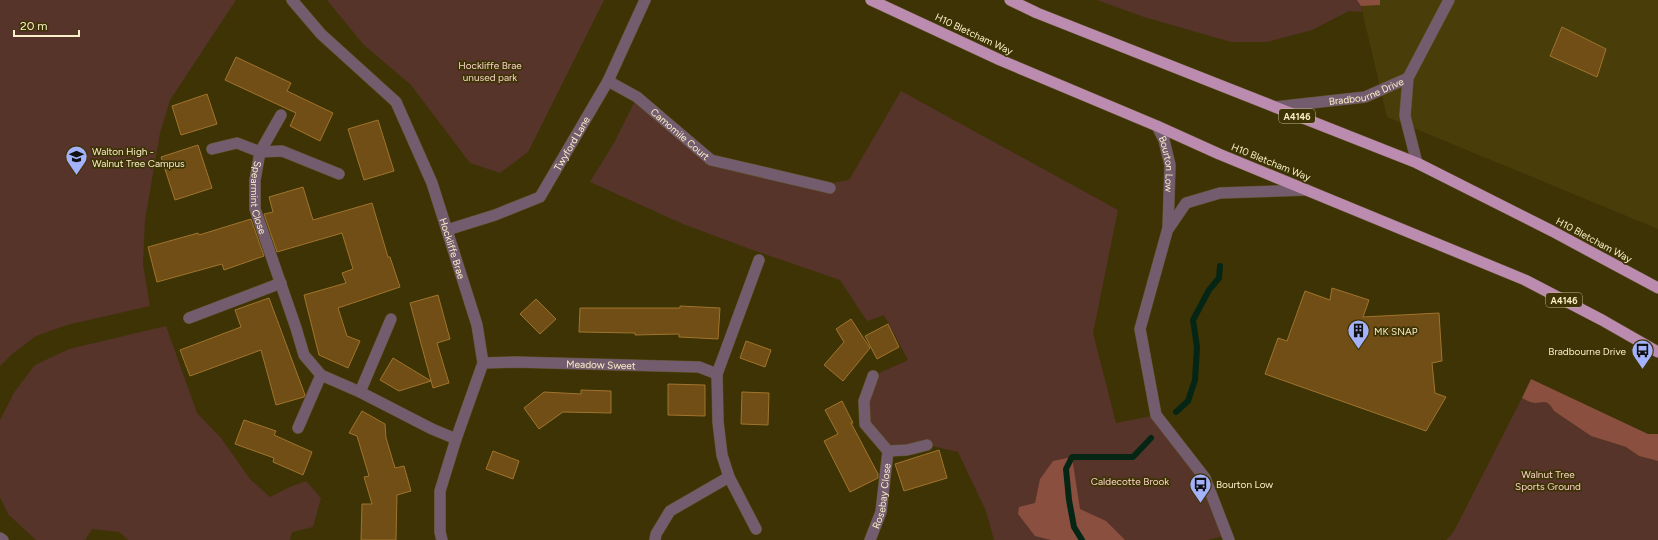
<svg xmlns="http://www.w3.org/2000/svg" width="1658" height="540" viewBox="0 0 1658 540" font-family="Figtree,sans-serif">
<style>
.built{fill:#493d09}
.green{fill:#57342a}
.forest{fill:#8a4f3f}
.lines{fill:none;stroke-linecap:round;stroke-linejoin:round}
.stream{stroke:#062615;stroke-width:6}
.building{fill:#714e15;stroke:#a0742d}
.minor-casing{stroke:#5b5124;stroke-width:12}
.trunk-casing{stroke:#5b5124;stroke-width:12}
.minor{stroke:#735c6d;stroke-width:11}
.trunk{stroke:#bc8bb0;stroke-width:11}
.labels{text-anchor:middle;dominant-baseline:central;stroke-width:3.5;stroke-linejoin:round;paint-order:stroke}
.shield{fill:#3d3305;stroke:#c1b78e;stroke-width:1}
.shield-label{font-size:9px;font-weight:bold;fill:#f9efc8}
.street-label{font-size:10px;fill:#f9efc8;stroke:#3d3305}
.park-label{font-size:10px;fill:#f9d3c8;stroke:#3d3305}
.poi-label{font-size:10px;fill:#f9efc8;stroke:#3d3305;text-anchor:start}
</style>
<rect width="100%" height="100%" fill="#3d3305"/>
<!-- built -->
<path class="built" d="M1365,0H1658V229L1387,117L1361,6Z"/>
<!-- green -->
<path class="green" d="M0,0H236L170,100L160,133L145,220L143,264L150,306L67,325L36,336L11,355L0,366Z
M327,0H604L528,152L500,173L470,163L411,85L363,44Z
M1097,0H1365L1361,6L1362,12L1349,11L1312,30L1267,42H1231L1144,17Z
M901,91L1118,210L1093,333L1116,423L1156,415L1205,478L1228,535L1207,540H994L986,511L958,452L927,445L888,451L865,424L873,376L908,360L884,315L867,321L840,280L747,248L683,224L590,182L614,143L637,97L711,160L832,183L849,180Z
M166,326L197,413L221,438L250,479L270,497L290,487L306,481L321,498L313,527L292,532L290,540H128L119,532L92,529L85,540H36L8,514L0,497V420L15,391L35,365L69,349Z
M1522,398C1526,400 1531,403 1535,403C1546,402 1548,400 1554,411L1591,436L1626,447L1639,456L1658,461V540H1446L1453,533Z"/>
<!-- forest -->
<path class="forest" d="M1357,0H1380V5L1361,6Z
M1531,379L1648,434H1658V461L1639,456L1626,447L1591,436L1554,411C1548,400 1546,402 1535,403C1531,403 1526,400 1522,398Z
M1072,457L1080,509L1106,521L1125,540H1051L1035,536L1018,514L1019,507L1035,503L1040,479L1053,461Z"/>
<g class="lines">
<!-- stream -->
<path class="stream" d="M1176,412L1188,401L1195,380L1197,347L1193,320L1209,290L1219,278L1220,266
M1082,540L1074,527L1069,500L1066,469L1072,457H1133L1151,438"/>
</g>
<!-- building -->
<path class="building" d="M1562,27L1606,49L1597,77L1550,56Z
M236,57L291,83L287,91L333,113L320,141L290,126L296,113L225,80Z
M207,94L217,124L181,135L172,106Z
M378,120L394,171L364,180L348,129Z
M198,145L212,188L175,200L161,157Z
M303,187L313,220L372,203L388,257H390L400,287L338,308L347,336L360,341L348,368L319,355L304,295L346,283L342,273L353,269L342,233L277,252L264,214L273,212L269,197Z
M251,219L264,256L224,270L222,264L157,282L148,247L198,233L199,235Z
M1332,288L1369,300L1363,317L1439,313L1442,361L1432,363L1435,393L1446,397L1426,431L1265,374L1278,338L1287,341L1305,291L1330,300Z
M438,295L450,339L437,343L449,383L433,388L410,303Z
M269,298L305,395L304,397L276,405L261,350L190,376L180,350L241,327L235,310Z
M536,299L556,319L540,334L520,314Z
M680,306L720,308L718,339L679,337V334L635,335V333L579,332L580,308H680Z
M851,319L870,348L843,381L824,365L844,342L836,329Z
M888,324L899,347L877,359L865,336Z
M746,341L771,350L765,367L740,358Z
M393,358L431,381L399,391L380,380Z
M668,384L705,385V416L668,415Z
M581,390L611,391V413L563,412L539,429L524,408L544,392L581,394Z
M742,392L769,393L768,425L741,424Z
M842,401L853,423H851L878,474V478L850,492L824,441L838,434L825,410Z
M362,411L385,424L386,438L395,468L404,466L411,491L397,495L396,540H361L362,504H372L364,477L369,476L357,436L349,433Z
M244,420L276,431L274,435L312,452L303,475L273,462L274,458L235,444Z
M939,450L947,478L904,491L895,464Z
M493,451L519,461L513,479L486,469Z"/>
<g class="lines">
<defs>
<g id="minor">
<path id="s1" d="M292,0L321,34L396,102L432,183L477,325L483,363L456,439L440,491V532L442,540"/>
<path id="s2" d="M608,81L637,97L711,160L830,188"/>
<path id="s3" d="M1275,107L1365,97L1408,78"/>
<path id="s4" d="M281,115L260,152L255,180V209L296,328L304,355L321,375L360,392L432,429L456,439"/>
<path id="s5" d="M1157,126L1164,140L1170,165L1168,228L1140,329L1156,415L1205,478L1229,540"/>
<path d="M212,149L237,143L260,152L282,151L339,174"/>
<path d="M1417,163L1405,116L1408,78L1449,0"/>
<path d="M1169,228L1186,203L1220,193L1307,190"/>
<path id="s6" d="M447,230L495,215L540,197L608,81L645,0"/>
<path d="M189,318L281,283"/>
<path id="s7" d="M483,363L514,362L699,367L717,374"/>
<path d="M360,392L391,319"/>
<path d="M298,428L321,375"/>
<path d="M888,451L907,450L927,445"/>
<path d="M756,529L729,477L722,455L718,422L717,374L759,260"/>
<path d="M0,538L3,540"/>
<path d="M655,540L656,534L670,511L729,477"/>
<path id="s8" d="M870,540L881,512L888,451L865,424L864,401L873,376"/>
</g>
<path id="trunk" d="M871,0L1000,60L1157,126L1219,154L1525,280L1602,320L1658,352
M1010,0L1037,13L1417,163L1552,231L1658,288"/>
</defs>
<!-- minor casing -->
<use href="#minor" class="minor-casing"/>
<!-- trunk casing -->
<use href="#trunk" class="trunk-casing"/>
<!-- minor -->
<use href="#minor" class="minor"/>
<!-- trunk -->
<use href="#trunk" class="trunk"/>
</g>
<!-- icons -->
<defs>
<symbol id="school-pin" viewBox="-11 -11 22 30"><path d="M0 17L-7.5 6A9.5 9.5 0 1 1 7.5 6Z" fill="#a4b2fc" stroke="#3d3305"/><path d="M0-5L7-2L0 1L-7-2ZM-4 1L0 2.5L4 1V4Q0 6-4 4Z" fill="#111"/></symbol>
<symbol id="building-pin" viewBox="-11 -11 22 30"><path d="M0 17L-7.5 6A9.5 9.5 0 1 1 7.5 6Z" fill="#a4b2fc" stroke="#3d3305"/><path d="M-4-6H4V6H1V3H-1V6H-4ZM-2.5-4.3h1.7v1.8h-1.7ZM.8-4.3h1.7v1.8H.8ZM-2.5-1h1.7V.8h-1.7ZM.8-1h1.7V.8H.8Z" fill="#111"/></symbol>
<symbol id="bus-pin" viewBox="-11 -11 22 30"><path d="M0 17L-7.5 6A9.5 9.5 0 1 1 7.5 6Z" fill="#a4b2fc" stroke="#3d3305"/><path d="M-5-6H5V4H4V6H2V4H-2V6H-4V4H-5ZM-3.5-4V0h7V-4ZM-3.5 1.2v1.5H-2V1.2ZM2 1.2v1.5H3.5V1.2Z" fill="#111"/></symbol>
</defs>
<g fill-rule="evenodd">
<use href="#school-pin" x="64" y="144" width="25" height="34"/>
<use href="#building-pin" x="1346" y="318" width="25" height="34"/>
<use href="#bus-pin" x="1630" y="338" width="25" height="34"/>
<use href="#bus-pin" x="1188" y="472" width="25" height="34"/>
</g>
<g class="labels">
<!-- shield labels -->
<g class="shield">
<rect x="1279" y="109" width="36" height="14" rx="3"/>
<rect x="1546" y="293" width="36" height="14" rx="3"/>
</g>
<g class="shield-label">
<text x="1297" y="116">A4146</text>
<text x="1564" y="300">A4146</text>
</g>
<!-- street labels -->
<g class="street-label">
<text transform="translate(974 34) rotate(25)">H10 Bletcham Way</text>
<text stroke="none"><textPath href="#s3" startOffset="93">Bradbourne Drive</textPath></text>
<text stroke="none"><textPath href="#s2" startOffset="90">Camomile Court</textPath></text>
<text stroke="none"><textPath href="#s6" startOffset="161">Twyford Lane</textPath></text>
<text transform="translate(1271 162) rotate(22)">H10 Bletcham Way</text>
<text stroke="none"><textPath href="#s5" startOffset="40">Bourton Low</textPath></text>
<text stroke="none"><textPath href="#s4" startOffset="89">Spearmint Close</textPath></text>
<text transform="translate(1594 240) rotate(28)">H10 Bletcham Way</text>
<text stroke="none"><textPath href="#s1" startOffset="303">Hockliffe Brae</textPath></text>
<text stroke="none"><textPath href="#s7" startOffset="118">Meadow Sweet</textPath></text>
<text stroke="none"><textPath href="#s8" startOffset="46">Rosebay Close</textPath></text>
</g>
<!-- park labels -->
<g class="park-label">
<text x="490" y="65">Hockliffe Brae<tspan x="490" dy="12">unused park</tspan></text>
<text x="1548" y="474">Walnut Tree<tspan x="1548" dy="12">Sports Ground</tspan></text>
<text x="1130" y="481">Caldecotte Brook</text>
</g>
<!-- poi labels -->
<g class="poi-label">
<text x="92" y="151">Walton High -<tspan x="92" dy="12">Walnut Tree Campus</tspan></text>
<text x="1374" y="331">MK SNAP</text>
<text x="1626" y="351" text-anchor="end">Bradbourne Drive</text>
<text x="1216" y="484">Bourton Low</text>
</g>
</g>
<!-- scale -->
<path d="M14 30v6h65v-6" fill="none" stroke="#f9efc8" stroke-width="2"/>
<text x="20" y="30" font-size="12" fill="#f9efc8" stroke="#3d3305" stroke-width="3" paint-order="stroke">20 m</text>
</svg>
